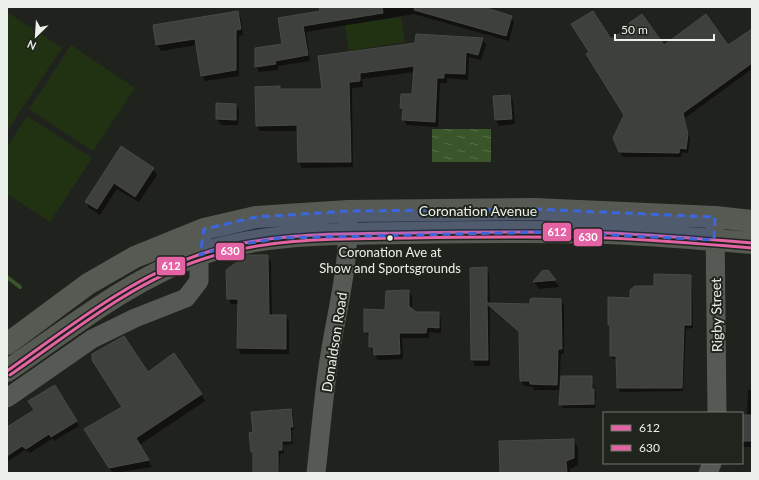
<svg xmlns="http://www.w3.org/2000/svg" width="759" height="480" viewBox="0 0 759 480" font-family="Lato,sans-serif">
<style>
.pitch{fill:#213213}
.water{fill:url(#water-ripples)}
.shadow{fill:#0007}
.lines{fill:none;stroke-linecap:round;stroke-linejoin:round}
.stream{stroke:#3b552a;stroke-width:4}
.building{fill:#3d403c;stroke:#484a46}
.minor{stroke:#565a54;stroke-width:19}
.major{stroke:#565a53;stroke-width:22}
.bus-1-casing{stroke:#1f241c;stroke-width:6}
.bus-2-casing{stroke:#1f241c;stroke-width:6}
.bus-1{stroke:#e463a4;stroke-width:3}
.bus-2{stroke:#e463a4;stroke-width:3}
.marked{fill:#3c66db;fill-opacity:0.2;stroke:#3c66db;stroke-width:3;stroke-dasharray:8 5;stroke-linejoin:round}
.bus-dot{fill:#ecf0ea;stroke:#1f241c;stroke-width:1.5}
.labels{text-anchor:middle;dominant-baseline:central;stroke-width:4;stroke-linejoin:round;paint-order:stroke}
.bus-label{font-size:13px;fill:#ecf0ea;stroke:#1f241c}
.street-label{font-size:14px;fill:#ecf0ea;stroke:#1f241c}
.line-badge{stroke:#1f241c;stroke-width:1.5}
.badge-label{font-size:11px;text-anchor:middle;font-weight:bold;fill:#fff}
</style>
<defs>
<pattern id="water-ripples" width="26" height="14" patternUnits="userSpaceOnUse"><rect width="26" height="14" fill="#3b552a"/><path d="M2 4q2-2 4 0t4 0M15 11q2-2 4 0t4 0" fill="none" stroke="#586e49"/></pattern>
</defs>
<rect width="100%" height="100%" fill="#20221e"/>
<!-- pitch -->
<path class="pitch" d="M7,12L62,48L7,131Z
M401,17L405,42L349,51L345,25Z
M71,45L135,88L93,151L29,109Z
M27,116L92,158L50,222L7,194V147Z"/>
<!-- water -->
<path class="water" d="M432,129H491V162H432Z"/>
<!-- shadow -->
<path class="shadow" d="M320,7H484L511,17L514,22L509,41L414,14L306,32L310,61L278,66V70L259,72L256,66L283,45L279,19L321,12Z
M237,12L241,18L243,35L239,36V76L205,81L202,75L197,45L161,51L157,45L154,25Z
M752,30V69L685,118L690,139L688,153L682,152L681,157H623L620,152L625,115L590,53L610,40L664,46H728Z
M482,39L486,45L481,60L469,57L468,80L447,78V83H440L438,127L407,125L403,120L404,113L401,108L413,96L414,72L362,79L363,87L352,88L353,167L302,168L299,162L298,131H260L257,126L280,87L282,90H323L319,57Z
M510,96L513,101L515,124L499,126L496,120Z
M217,104H235L239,110L238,125H221L217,119Z
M121,148L153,169L157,175L139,202L117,189L100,215L89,208L86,202Z
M267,256L271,262L272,316H286L289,322V354H241L238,348L239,304H231L228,298Z
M486,268L489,274L490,304L531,305L560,300L564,305V354H561L559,390H534L533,387L524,386L521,381L520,334L490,308V366H475L472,360Z
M547,271L555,281L559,287L539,289L534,282Z
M690,276L692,279L693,328L686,329L683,391L620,392L618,388L617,359H613L611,356V329L609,325L631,299L655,287Z
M409,291L412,297V309L416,313H438L441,319V333L429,332V338H402L403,359L378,360L370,347V337L365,332Z
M591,377L596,394L595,408H563L560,404Z
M55,386L79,426L54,441L53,438L30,453L25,450L7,462V430L35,410Z
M748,390H752V447H743L742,416H747Z
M201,394L205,401L139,445L152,467L113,473L89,436L123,408Z
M291,410L293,414L294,430H292L293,444L283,445L284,454H280L279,473H254V456L252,452L254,433Z
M574,440L578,448V465L570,469V473H501Z"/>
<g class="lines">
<!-- stream -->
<path class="stream" d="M7,277L20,287"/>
</g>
<!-- building -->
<path class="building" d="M319,7H382L383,13L303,26L308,55L275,61L276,64L255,67V48L282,44L278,18L320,11Z
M415,7H483L512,16L506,36L414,10Z
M238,11L241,29L236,30V70L201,76L195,39L156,45L153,25Z
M593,11L611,39L631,26L629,23L642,14L664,45L706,14L728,45L752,29V63L683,113L688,134L686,149L680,148L679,153L619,152L613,138L624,115L586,54L589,52L571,24Z
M416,34L483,38L478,55L466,52L465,74L444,73V78H437L435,122L402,120L403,108H400L401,94H412L414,66L360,73V81L349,82L351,162H298L297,125L256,126L255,87L280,86V89H322L318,56L415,43Z
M510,95L512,119L495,120L493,96Z
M216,103L236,104V120L216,119Z
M121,146L154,168L135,197L114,183L97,209L85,202Z
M247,255H268L269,315H286V349L237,348L238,299H227L226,270Z
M487,267V303L530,304V299H532V298L561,299L562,349H558L557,385L530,384V381H520L519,332L487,304L488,360H471L470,268Z
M548,270L556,280L533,282L542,271Z
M654,274L691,275V325H684L682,388H617L616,356H610V325H608V297L630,298V290L635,286H654Z
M409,290V306L416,312H439V328L427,327L426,333H399L400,354L374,355L373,347H369V332H364V309L385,310L386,291Z
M124,336L148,372L174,353L202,394L136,438L149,460L109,468L84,429L122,407L92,360V354Z
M561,376H592V389H594V404L559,405Z
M55,385L77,421L51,437L49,434L26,449L22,446L7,456V427L34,410L28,401Z
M291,409L293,427H290L291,441H282V450H278V473H253V452H251L249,433L253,432L251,412Z
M742,415H752V441H742Z
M574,439V458L566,461L567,473H500L499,441Z"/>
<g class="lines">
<!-- minor -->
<path class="minor" d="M715,224L717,413
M7,398L92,339L135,318L186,298L199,281V263L202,240
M316,473C320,438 323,402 328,367C335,318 349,269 348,219
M708,473L712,463"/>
<!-- major -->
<path class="major" d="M7,344L88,284L135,257L204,229L256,217L348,211L534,209L715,217L752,221
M7,371C69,329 130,279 201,254C267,232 339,234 407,233C474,232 541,231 607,233C655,235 704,239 752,243"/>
<defs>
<path id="bus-1" d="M7,371C68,328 130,278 201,254C267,232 339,234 407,233C474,232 541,231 607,233C656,235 704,239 752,243"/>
<path id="bus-2" d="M10,375C71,333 132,282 203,259C269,237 340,239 408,238C475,237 541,236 607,238C656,240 704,244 752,248"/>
</defs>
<!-- bus-1 casing -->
<use href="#bus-1" class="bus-1-casing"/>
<!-- bus-2 casing -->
<use href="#bus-2" class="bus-2-casing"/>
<!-- bus-1 -->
<use href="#bus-1" class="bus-1"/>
<!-- bus-2 -->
<use href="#bus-2" class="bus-2"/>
</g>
<!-- marked area -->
<path class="marked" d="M534,209L715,217L714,240L547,232L280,238L226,247L200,255L204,229L256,217L348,211Z"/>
<!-- markers -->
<circle class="bus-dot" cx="390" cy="238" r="3.5"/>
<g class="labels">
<!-- bus labels -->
<g class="bus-label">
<text x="390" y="252">Coronation Ave at<tspan x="390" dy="16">Show and Sportsgrounds</tspan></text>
</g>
<!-- street labels -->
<g class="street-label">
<text x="478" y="210">Coronation Avenue</text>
<text transform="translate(716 315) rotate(-91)">Rigby Street</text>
<text transform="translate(334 342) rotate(-81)">Donaldson Road</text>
</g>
</g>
<g class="line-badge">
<rect x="542" y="222" width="30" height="20" rx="4" fill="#e463a4"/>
<rect x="573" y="228" width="30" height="19" rx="4" fill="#e463a4"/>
<rect x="215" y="242" width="30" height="19" rx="4" fill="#e463a4"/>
<rect x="156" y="256" width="30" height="20" rx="4" fill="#e463a4"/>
</g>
<g class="badge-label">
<text x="557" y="236">612</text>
<text x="588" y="241">630</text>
<text x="230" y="255">630</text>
<text x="171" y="270">612</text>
</g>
<!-- border -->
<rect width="759" height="480" fill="none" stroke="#ecf0ea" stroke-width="16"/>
<!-- legend -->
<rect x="603" y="412" width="140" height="52" fill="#1f241c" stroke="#71766e"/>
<rect x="611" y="425" width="20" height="6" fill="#e463a4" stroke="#71766e"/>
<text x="639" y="432" font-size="12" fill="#ecf0ea">612</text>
<rect x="611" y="445" width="20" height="6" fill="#e463a4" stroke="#71766e"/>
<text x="639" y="452" font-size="12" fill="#ecf0ea">630</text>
<!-- north arrow -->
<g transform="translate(36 36) rotate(205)" stroke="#1f241c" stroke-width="3" paint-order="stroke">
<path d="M0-3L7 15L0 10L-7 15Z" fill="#ecf0ea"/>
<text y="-6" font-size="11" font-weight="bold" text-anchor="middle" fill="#ecf0ea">N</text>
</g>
<!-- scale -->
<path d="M615 34v6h99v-6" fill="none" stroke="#ecf0ea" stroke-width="2"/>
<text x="621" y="34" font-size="12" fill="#ecf0ea" stroke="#1f241c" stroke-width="3" paint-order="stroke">50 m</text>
</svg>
